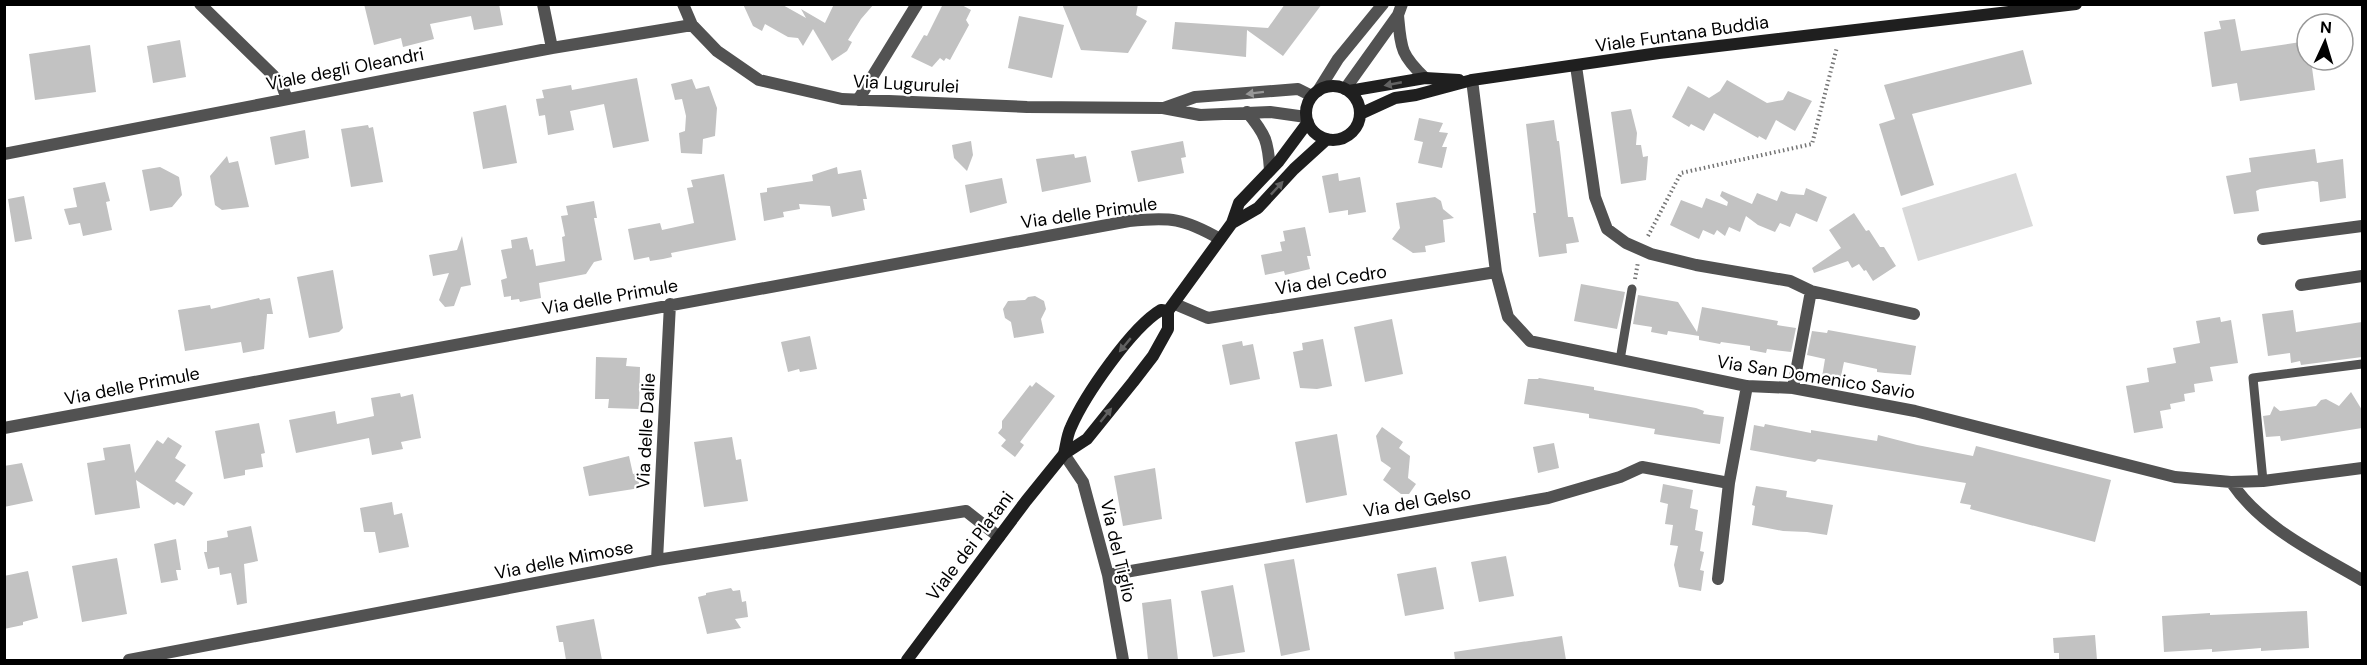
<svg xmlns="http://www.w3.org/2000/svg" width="2367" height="665" viewBox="0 0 2367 665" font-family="'DM Sans',sans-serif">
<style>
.grass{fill:#d9d9d9}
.building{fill:#c2c2c2}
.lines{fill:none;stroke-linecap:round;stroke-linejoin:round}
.path{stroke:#747474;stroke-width:4;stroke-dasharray:1.5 3;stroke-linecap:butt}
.lane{stroke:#525252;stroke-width:9}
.street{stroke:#525252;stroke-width:12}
.secondary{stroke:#1f1f1f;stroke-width:12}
.oneway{fill:#626262}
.oneway2{fill:#979797}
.labels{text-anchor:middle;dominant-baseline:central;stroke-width:4.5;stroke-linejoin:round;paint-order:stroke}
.street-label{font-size:18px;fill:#000;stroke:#fff}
</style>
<rect width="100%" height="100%" fill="#fff"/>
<!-- grass -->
<path class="grass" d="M2016,173L2033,226L1918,261L1902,208Z"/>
<!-- building -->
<path class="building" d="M364,4H499L503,25L474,30L471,16L430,24L434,39L403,47L401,38L374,45Z
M743,4H781L806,18L801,9L825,23L834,4H874L861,19L848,40L852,42L847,51L832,61L813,29L803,46L798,38L788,37L765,24L762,31L753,26Z
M943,4H960L971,10L966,20L969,25L950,60L946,58L944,61L940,58L932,67L911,57L924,35L927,36Z
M1062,4H1138L1136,15L1147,21L1128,53L1081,50Z
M1285,4H1322L1283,56L1247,30L1246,57L1172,49L1175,22L1268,28Z
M1019,16L1064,25L1052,78L1008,68Z
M2235,19L2241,51L2307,41V60H2311L2315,90L2240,101L2237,83L2212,87L2204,32L2221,29L2219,21Z
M180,40L186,77L153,83L147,46Z
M90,45L96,92L35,100L29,54Z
M2023,50L2032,84L1912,114L1934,185L1901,196L1879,124L1895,119L1884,85Z
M637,78L649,141L613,148L604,104L570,111L574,130L548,135L545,115L539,116L536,99L544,98L542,90L571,85L572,90Z
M692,79L696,89L709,86L717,108L715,136L703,139L702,154L681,153L679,133L685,131L686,116L682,99L675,100L671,84Z
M1727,80L1767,103L1783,100L1788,91L1812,101L1795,131L1776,120L1766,140L1759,136L1758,138L1714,113L1704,131L1691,124L1689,127L1672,117L1688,86L1709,98L1720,91Z
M506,105L517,163L483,169L473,112Z
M1631,109L1637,133L1636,145H1641L1643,157L1648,156L1646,180L1621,184L1611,112Z
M1419,118L1443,123L1439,132L1448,133L1442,147H1447L1442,168L1418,163L1423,142L1414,140Z
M1554,120L1557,141H1559L1568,217H1573L1579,242L1566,244L1567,253L1539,257L1533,213H1536L1526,124Z
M368,125L369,128L373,127L383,182L351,187L341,129Z
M305,130L309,158L275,165L270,137Z
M971,141L973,155L967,171L954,158L952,145Z
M1183,141L1186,157L1181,158L1184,173L1138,182L1131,151Z
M2315,149L2317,163L2343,159L2346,198L2320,202L2318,182L2313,181L2260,189L2256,191L2259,211L2234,214L2226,176L2251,172L2249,158Z
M1074,154L1075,158L1086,156L1091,182L1042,192L1036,159Z
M227,156L229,163L238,161L249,207L222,210L215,205L210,176Z
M160,167L179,177L182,195L172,207L150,211L142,170Z
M837,167L838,174L861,170L867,199H863L865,210L832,217L830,206L799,204L800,209L783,212L784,217L764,221L760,193L767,192V188L813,181L812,175Z
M1338,173L1339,181L1360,177L1366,212L1348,215V210L1329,213L1322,176Z
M724,174L736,240L671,253L672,257L663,259L650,261L649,257L634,260L628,229L660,223L662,230L694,223L687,188L693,187L691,180Z
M1002,178L1007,203L970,213L965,185Z
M105,182L110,201L106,202L112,230L83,236L80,223L69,225L64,209L77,207L73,188Z
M1806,188L1827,197L1817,222L1796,213L1790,227L1780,223L1775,232L1758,225L1746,216L1740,232L1729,227L1725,236L1717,230L1714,235L1703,230L1699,239L1670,225L1681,200L1702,208L1706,198L1727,206L1728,202L1720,196L1722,191L1752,204L1757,193L1777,201L1781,191L1789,194L1804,195Z
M24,196L32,239L15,242L8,199Z
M1435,197L1441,201L1443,209L1454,218L1443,220L1445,242L1425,246L1426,252L1413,253L1392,239L1400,228L1396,203Z
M594,201L597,218H594L602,260L594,262L586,274L539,283L541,298L520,302L519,299L511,300V296L504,297L501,280L507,278L501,250L512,248L511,240L527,237L530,250L533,249L536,266L565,261L562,237L565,236L561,216L568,215L566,206Z
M1854,213L1866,231L1869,230L1880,247H1884L1896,266L1873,281L1866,270L1864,271L1859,264L1852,268L1848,261L1814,273L1812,268L1841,248L1829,230Z
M1305,227L1311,256H1307L1310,269L1285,275L1284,271L1265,275L1261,255L1282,251L1280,242L1285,241L1283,231Z
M462,236L471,285L461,287L454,306L445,307L439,300L449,273L433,276L429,255L457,250Z
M333,270L343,328L339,332L309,338L297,277Z
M1581,284L1625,292L1617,329L1574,321Z
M1638,295L1678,302L1697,332L1702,307L1778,321L1777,325L1796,328L1791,352L1767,349L1766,353L1750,350V346L1721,342L1720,344L1699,340V336L1668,331L1667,335L1651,332L1652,327L1633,324Z
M1035,296L1044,301L1046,309L1041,319L1044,333L1014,338L1011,322L1005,318L1003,309L1008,301L1025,300L1028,297Z
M259,298L260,300L270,298L273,314H267L264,349L243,353L241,342L185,351L178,310L210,305L211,309Z
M2293,310L2296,332L2362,322V357L2301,365L2300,361L2291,363L2290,353L2268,356L2262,314Z
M2220,317L2221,322L2231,320L2238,363L2210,367L2213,381L2194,384L2195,392L2184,394L2185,401L2170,404L2171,409L2160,411L2163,428L2134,433L2126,386L2149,382L2147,368L2176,363L2173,348L2200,343L2196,321Z
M1392,319L1403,374L1365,382L1354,327Z
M1828,330L1916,346L1911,375L1885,373L1877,372V369L1844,362L1840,381L1822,377L1825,359L1807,355L1812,331L1827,333Z
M810,336L817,369L800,372L799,369L788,372L781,342Z
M1323,339L1332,386L1317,389L1300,388L1293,352L1303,350L1302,343Z
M1242,341L1243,346L1253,344L1260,379L1230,385L1222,345Z
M596,357L627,358L626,366L640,367L639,409L608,408L609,399H595Z
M1539,378L1594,387V390L1696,408L1704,411L1703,414L1724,417L1720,444L1654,434L1655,429L1589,418V414L1524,404L1528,379H1538Z
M1036,382L1055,396L1020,442L1024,445L1015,457L1001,446L1006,440L998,433L1002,428V421L1030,385L1032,387Z
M2351,392L2362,410V428L2281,441L2280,436L2266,437L2263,416L2270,415L2274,406L2280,411L2316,406L2321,400L2326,399L2339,406Z
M400,393L401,397L413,394L421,438L401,442L403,449L372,455L369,438L296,453L289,420L335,411L337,424L374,416L371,398Z
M259,423L265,453L261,454L263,467L245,470V475L224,479L215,431Z
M1765,424L1811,433V430L1877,441L1878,435L1917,445L1973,456L1976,446L2111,480L2095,542L1970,509L1971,505L1960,503L1966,483L1818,459L1815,462L1750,450L1754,425L1764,427Z
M1382,427L1403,442L1399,448L1410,456L1408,478L1416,484L1409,494H1401L1383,480L1391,468L1381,461L1376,436Z
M1337,434L1347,495L1306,503L1295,442Z
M168,437L182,446L175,458L186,465L175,481L193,493L184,506L177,502L174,505L136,480L140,508L95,515L87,463L105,460L103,448L130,444L135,473L157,440L163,444Z
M732,437L736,460L741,459L748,501L704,507L694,442Z
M1554,443L1559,468L1538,473L1533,447Z
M629,456L633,474L637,473L640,488L589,496L583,467Z
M22,463L33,501L4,507V466Z
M1155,468L1162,519L1123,526L1114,476Z
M1663,484L1693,490L1690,508L1698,510L1695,530L1703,532L1700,551L1704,552L1700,570L1704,571L1701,591L1679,587L1674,565L1678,546L1670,545L1673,525L1665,524L1668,504L1660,502Z
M1756,486L1787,491L1786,497L1833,505L1827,535L1807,532L1783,531L1752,525L1755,506L1752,505Z
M392,502L394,515L402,513L409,547L379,553L375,532H364L360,508Z
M251,526L258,561L244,564L247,603L237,605L231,573L220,575L219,567L208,569L204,552H207V541L228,537L227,531Z
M176,539L181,570H176L178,580L161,583L154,544Z
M1506,556L1514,596L1479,602L1471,562Z
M117,558L127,614L82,622L72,566Z
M1294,559L1310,650L1281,656L1264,564Z
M1436,567L1444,609L1405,616L1397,574Z
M28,571L38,618L23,622V625L4,629V576Z
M1233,585L1245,652L1213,657L1201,591Z
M731,588L733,591L740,590L742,602L746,601L748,617L735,619L741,628L707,634L698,597L706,595V593Z
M1171,599L1178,660H1148L1142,603Z
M2307,611L2309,648L2261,651V648L2212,652V649L2164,652L2162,616L2210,613V615Z
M594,619L602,660H566L563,642H559L556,626Z
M2095,635L2097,660H2059V653H2054L2053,638Z
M1562,636L1566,660H1455L1454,652Z"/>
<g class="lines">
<!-- path -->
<path class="path" d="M1648,236L1681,173L1812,144L1837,47
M1635,279L1638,262"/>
<!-- lane -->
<path class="lane" d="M1620,360L1632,289
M2263,481L2253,378L2362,364"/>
<!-- street -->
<path class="street" d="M200,4L281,83L287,99
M543,4L552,48
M683,4L692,25L717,51L759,80L842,99L1027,107L1163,108L1200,115L1270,112L1306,117
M1398,15C1401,48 1400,54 1425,78
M1576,66L1595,197L1607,229L1626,243L1651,254L1696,265L1790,281L1811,291L1914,314
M1472,80L1496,272L1508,317L1530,341L1747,386L1793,388L1915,411L2175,477L2231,482L2263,481L2362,468
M1345,89L1398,15L1402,4
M1318,91L1338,59L1383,4
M858,100L917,4
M1164,108L1195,97L1298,89L1312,96
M1247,112C1266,135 1268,141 1270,170
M4,154L552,48L692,25
M2263,239L2362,226
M2301,285L2362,276
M1175,304L1208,318L1496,272
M1793,388L1811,291
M4,428L1129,221C1171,217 1183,218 1220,239
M1064,454L1083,482L1108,575L1123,660
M2231,482C2262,528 2316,553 2362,580
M657,560L670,304
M1108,575L1548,498L1620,477L1642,467L1729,483
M1718,579L1729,483L1747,386
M129,660L657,560L966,511L999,537"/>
<!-- secondary -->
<path class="secondary" d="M1306 113a27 27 0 1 1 54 0a27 27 0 1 1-54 0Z
M1349,91L1425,78L1459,80
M1360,114L1395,98L1416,95L1472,80L1659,53L2076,4
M1232,223L1258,208L1294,169L1327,139
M1064,454C1066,446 1067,435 1071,427C1085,395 1132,327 1161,310L1168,311
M907,660L1026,501L1064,454L1087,439L1133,382L1153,356L1168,329V311L1232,223L1239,203L1279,161L1308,122"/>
</g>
<!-- one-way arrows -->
<defs><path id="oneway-solid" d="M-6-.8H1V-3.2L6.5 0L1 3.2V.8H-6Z" transform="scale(1.5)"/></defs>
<g class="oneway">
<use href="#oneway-solid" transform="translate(1393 84) rotate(169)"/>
<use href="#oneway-solid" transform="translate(1277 188) rotate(-47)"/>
<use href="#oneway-solid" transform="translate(1125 345) rotate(130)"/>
<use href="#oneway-solid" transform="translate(1106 415) rotate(-51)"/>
</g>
<use class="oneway2" href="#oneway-solid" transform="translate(1255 93) rotate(173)"/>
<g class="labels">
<!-- street labels -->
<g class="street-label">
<text transform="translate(1682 34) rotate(-8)">Viale Funtana Buddia</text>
<text transform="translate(345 69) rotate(-11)">Viale degli Oleandri</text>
<text transform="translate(906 84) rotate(3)">Via Lugurulei</text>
<text transform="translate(1089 213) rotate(-8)">Via delle Primule</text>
<text transform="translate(1331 280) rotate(-9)">Via del Cedro</text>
<text transform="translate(610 297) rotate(-10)">Via delle Primule</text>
<text transform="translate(1816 377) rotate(9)">Via San Domenico Savio</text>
<text transform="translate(132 386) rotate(-11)">Via delle Primule</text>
<text transform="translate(646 431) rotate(-87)">Via delle Dalie</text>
<text transform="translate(1417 502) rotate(-10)">Via del Gelso</text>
<text transform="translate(970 546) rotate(-53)">Viale dei Platani</text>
<text transform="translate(1118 551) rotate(77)">Via del Tiglio</text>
<text transform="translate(564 560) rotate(-11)">Via delle Mimose</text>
</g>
</g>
<!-- border -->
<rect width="2367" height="665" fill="none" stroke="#000000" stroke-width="12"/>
<!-- north arrow -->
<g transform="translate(2325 42) rotate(4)"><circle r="28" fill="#ffffff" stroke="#999999" stroke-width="1.5"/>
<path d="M0-4.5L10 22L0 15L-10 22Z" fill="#000000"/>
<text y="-9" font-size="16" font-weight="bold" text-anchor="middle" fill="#000000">N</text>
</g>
</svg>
